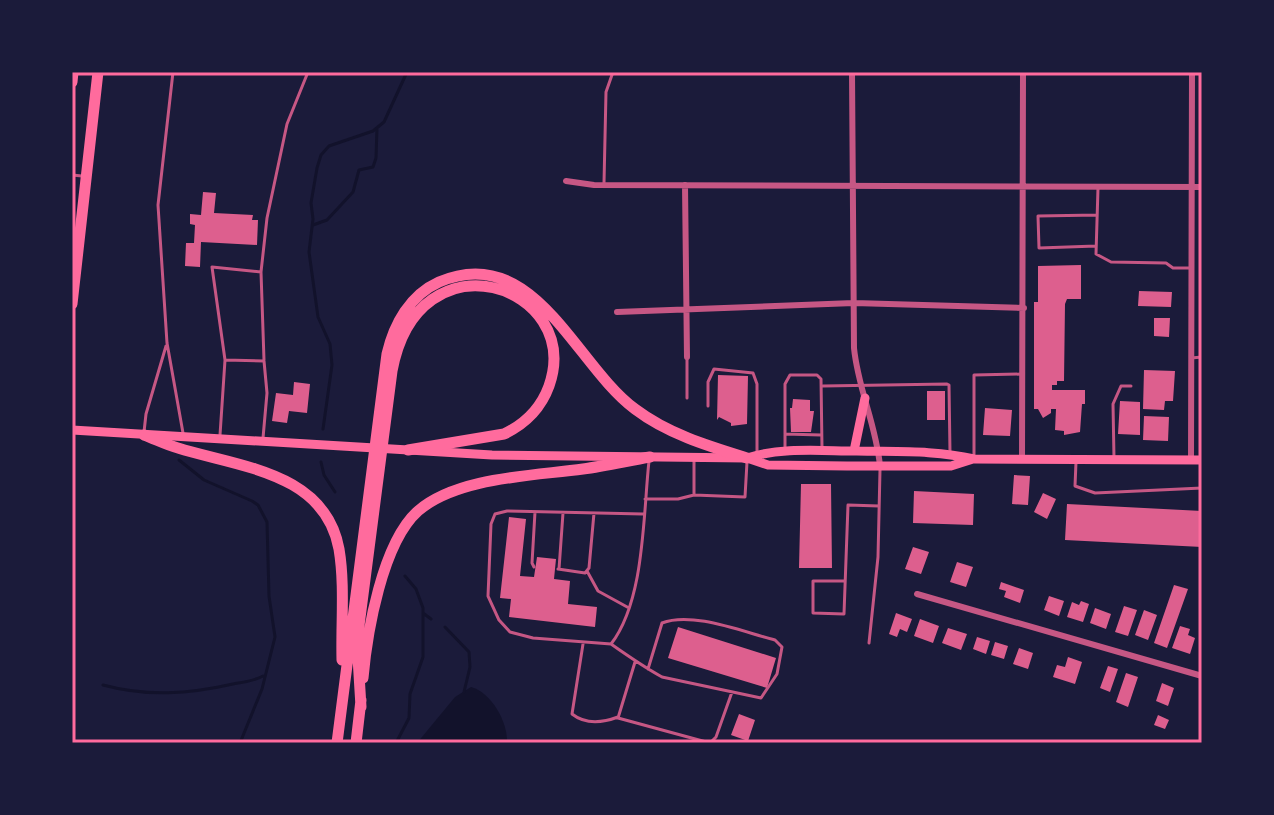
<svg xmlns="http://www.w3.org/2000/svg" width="1274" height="815" viewBox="0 0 1274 815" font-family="'Open Sans',sans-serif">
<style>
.water{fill:#12122b}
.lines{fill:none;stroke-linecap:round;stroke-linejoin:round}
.stream{stroke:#12122b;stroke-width:3}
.building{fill:#dd5f8e}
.service{stroke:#c65784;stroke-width:3}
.minor{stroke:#c65784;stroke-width:6}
.primary{stroke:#ff6b9d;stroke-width:9}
.motorway{stroke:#ff6b9d;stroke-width:11}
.neatline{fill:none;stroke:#ff6b9d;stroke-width:3}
</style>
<rect width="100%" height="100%" fill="#1b1b3a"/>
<!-- water -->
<path class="water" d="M471,687C491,692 508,722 507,743H417L455,697Z"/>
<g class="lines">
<!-- stream -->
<path class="stream" d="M313,225L327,220L353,192L359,170L373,167L376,158L377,128
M323,429L332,365L330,344L318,317L309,252L313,219L311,203L317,168L321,155L329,146L373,131L384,122L407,72
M179,460L204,480L252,501L258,505L267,522L269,596L275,637L262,689L240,743
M321,462L324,475L335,492
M423,613L431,619
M445,627L469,652L470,667L464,692
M103,685C147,697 189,694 233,684C244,682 254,681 263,676
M396,743L409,718L410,694L423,657V608L416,589L405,576"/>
</g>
<!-- building -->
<path class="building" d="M203,192L216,193L214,213L253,215L252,220H258L257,245L201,242L200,267L185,266L186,243H194L195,225L190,224V214L201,215Z
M1081,265V299H1067L1065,304L1064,381H1057V385H1052V390H1085V404H1082L1080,432L1064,435V431L1055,430L1056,409H1051V413L1043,418L1038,409H1034V302H1038V266Z
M1139,291L1172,292L1171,307L1138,306Z
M1154,318H1170L1169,337L1154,336Z
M1144,370L1175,371L1173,401H1165L1164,410L1143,409Z
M718,375L748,376L747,424L731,426V423L719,417L717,420Z
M294,382L310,384L307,413L289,411L287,423L272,421L276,393L293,395Z
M927,391H945V420H927Z
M793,399L810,400V411H814L811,432H791L790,408H792Z
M1120,401L1140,402V435L1118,434Z
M985,408L1012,410L1010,436L983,435Z
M1144,416L1169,417L1168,441L1143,440Z
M1014,475L1030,476L1028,505L1012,504Z
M801,484H831L832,568H799Z
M914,491L974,494L973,525L913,523Z
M1043,493L1056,499L1047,519L1034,512Z
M1067,504L1202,511V547L1065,540Z
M509,517L526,519L520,576L534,577L537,557L556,559L554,579L570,581L568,604L597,607L595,627L509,617L511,599L500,598Z
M913,547L929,552L921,574L905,569Z
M957,562L973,567L966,587L950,582Z
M1001,582L1024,590L1020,603L1004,597L1006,591L999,589Z
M1174,585L1188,589L1167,648L1154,643Z
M1049,596L1064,601L1059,616L1044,610Z
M1081,601L1089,604L1083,622L1067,617L1072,602L1079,605Z
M1124,606L1137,610L1128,636L1115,632Z
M1095,608L1111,614L1106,629L1090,623Z
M1144,610L1157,615L1148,640L1135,635Z
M896,613L912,619L907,632L900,629L897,637L889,634Z
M920,619L939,626L933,643L914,636Z
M1180,626L1190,629L1188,635L1195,638L1190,654L1172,648Z
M678,627L776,658L767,688L668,658Z
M948,628L967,634L961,650L942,643Z
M977,637L990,641L986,654L973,649Z
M995,642L1008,646L1004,659L991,655Z
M1019,648L1033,653L1028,669L1013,664Z
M1068,657L1082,662L1075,684L1053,677L1057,665L1065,667Z
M1108,666L1118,669L1110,692L1100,688Z
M1126,673L1138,677L1128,707L1116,702Z
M1162,683L1174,688L1168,706L1156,701Z
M739,714L755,720L748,741L731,735Z
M1158,715L1169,720L1165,729L1154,725Z"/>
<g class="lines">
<!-- service -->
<path class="service" d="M173,72L158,205L167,343L183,433
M72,175L82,176
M604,183L606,92L613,72
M1098,188L1096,254L1111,262L1166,263L1173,268H1190
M1096,246L1039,248L1038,216L1097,215
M261,272L264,360
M687,357V398
M1191,358L1202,357
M225,360L212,267L261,272L267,218L287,124L308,72
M823,386L947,384L949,385L950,453
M708,406V382L714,369L753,373L757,384V451
M144,432L146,414L166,346
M785,434L821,435
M220,435L225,360L264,361L267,393L263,438
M785,448V384L790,375H817L821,379L822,448
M974,455V375L1023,374
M1114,458L1113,404L1121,386H1131
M694,460V495L745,497L747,462
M1076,462L1075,486L1095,493L1202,488
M645,499H678L694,495
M643,514L507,511L495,514L491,524L488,596L499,620L510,632L533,638L611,644C645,600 643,515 649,461
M534,567L532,563L535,512
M558,569L585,573L589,568L594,513
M559,569L563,513
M587,571L598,591L629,608
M844,581H813V613L844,614L848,505L879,506
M869,643L878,557L880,470
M583,644L572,714C586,725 602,723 618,717
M611,644C628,656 644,667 662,677L761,698L777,674L782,647L775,640C743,632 692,611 662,623L648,669
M635,662L618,718L710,743L716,737L732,692"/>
<!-- minor -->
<path class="minor" d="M852,72L854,348C858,389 876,424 880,466
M566,181L594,185L1202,187
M685,185L687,357
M617,312L854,303L1024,308
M1022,459L1023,72
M1191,460L1192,72
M917,594L1202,676"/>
<!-- primary -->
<path class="primary" d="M72,430L492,455L747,458C781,447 821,451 857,451C896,452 936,450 974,459L1202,460
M854,451L865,398
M747,458L768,465L847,466H951L973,459"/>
<!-- motorway -->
<path class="motorway" d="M72,82L73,72
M72,304L98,72
M144,435C155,439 167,445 178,448C239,467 325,472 339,549C345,585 341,623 342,660
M363,678C367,633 382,543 418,511C457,477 533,476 583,469C605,466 627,461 650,457
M361,707L357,641L392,371C418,229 584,286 549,386C541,408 525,424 504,434L408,450
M337,743L387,354C394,324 410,295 439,282C534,241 575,365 635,409C668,434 708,446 747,458
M356,743L361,700"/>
</g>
<!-- border -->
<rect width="1274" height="815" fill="none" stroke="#1b1b3a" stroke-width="148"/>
<rect x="74" y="74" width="1126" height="667" class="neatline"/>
</svg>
